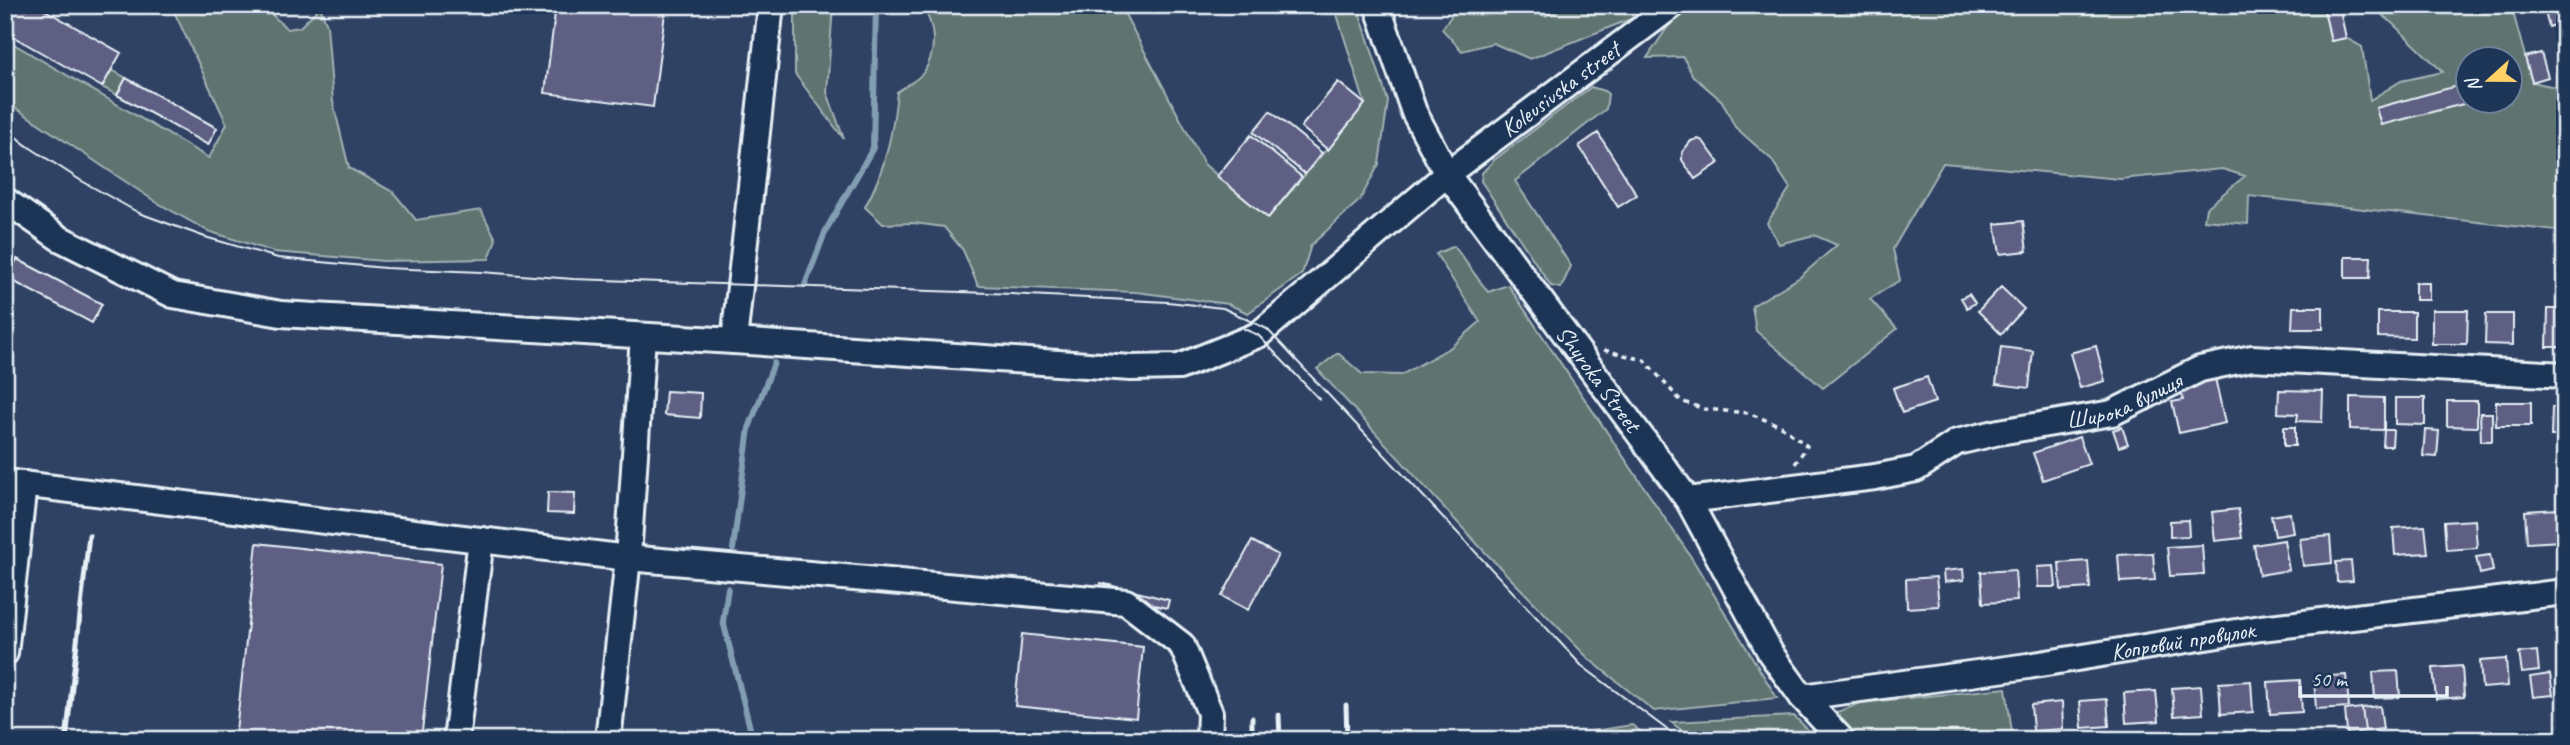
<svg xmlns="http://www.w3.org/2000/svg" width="2570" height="745" viewBox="0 0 2570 745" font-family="Caveat,sans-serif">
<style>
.green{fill:#5e736f;stroke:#a3b2b4;stroke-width:2;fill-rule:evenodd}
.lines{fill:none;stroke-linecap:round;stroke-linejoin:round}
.stream{stroke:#829eb3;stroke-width:6}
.building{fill:#5e5f83;stroke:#e8f1f8;stroke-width:2}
.minor-casing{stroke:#e8f1f8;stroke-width:30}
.path{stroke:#e8f1f8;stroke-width:3.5;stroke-dasharray:5 5;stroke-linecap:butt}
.minor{stroke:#1d3557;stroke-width:24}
.tram{stroke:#e8f1f8;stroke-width:2}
.rail{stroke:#e8f1f8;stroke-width:5}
.labels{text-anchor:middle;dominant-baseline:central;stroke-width:6;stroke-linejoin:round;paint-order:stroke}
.street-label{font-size:24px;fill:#e8f1f8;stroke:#1d3557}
</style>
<rect width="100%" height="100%" fill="#304264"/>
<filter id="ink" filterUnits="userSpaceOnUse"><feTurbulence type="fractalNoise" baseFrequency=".0143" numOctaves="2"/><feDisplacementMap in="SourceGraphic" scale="14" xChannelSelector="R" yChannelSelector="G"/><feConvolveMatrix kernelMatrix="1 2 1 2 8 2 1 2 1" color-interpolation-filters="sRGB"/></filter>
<g filter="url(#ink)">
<!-- green -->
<path class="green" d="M171,5H262L287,29L300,27L320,7L327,25L333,102L349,168L393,192L416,220L481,210L496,239L489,259L384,261L274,252L208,231L156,202L5,101V39L209,158L227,124Z
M795,5H833L827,92L844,139L795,74Z
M921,5H1120L1204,164L1268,218L1365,104L1334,5H1357L1388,101L1379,164L1360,200L1311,245L1302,274L1248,313L1228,304L1136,292L978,286L963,250L944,227L914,223L883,224L865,207C885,171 893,133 897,92C905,86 918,80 924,72C937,51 936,25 921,5Z
M1459,5H1511L1545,16L1569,5H1654L1638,16L1530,59L1493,43L1462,51L1442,29Z
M1696,5H2323L2331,41L2346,38L2362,47L2370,100L2401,81L2443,72L2391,22L2370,5H2511L2532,82L2565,89V232L2249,196L2248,224L2204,220L2206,208L2245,176L2222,169L2120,179L1943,163L1893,249L1900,280L1870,299L1897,329L1823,388L1756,331L1752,306L1800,277L1837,245L1814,235L1779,244L1767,223L1790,188L1771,159L1735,127L1722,101L1693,76L1683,57L1647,58L1669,25ZM2468,60H2510V102H2468Z
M112,70L126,78L117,95L102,87Z
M1591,87L1604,91L1608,94L1606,109L1515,181L1571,266L1561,288L1551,286L1481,181L1482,173L1494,160Z
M1454,246L1488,292L1508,285L1691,557L1777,698L1654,711L1589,659L1481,548L1317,369L1338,353L1362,374L1401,375L1451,347L1480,322L1436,254Z
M2006,688L2013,740H1857L1832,714L1861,703Z
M1794,716L1818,740H1694L1671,722Z
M1632,725L1652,740H1603L1594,731Z"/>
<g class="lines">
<!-- stream -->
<path class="stream" d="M805,285L826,230L873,148L876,5
M733,549L749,428L774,363
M728,588L723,621L753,740"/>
</g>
<!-- building -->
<path class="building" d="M5,5H36L121,53L102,87L5,32Z
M556,5H666L653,107L545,93Z
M1307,5H1330L1310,13Z
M2323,5H2339L2346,38L2331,41Z
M2543,5H2565V22L2549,27Z
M2541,53L2548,77L2532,82L2525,57Z
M126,78L217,128L208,145L117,95Z
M1338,82L1365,104L1328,150L1301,127Z
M2468,83V102H2471L2381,125L2376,108Z
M1270,111L1322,153L1305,174L1253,132Z
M1598,133L1637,195L1618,207L1579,146Z
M1251,135L1302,177L1268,218L1217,176Z
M1698,139L1703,141L1719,163L1695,179L1682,160V152L1691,141Z
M2023,221L2027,251L2000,254L1995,224Z
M2345,257H2371L2370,278H2345Z
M17,259L102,304L92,323L7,278Z
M2415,283H2429V300H2415Z
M2001,287L2024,309L2001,334L1978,311Z
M1969,294L1975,303L1967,308L1961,298Z
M2293,307H2323V329H2292Z
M2548,309H2565V347H2547Z
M2432,310H2468L2467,344H2432Z
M2378,312H2414V338L2378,337Z
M2486,314H2513V345L2485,344Z
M2096,346L2105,381L2080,388L2070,353Z
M2001,347L2033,351L2029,388L1996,384Z
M1927,377L1935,402L1902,413L1893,388Z
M2215,378L2225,423L2179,433L2172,402L2183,400L2180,385Z
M2279,390L2323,391L2322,422L2297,421L2298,414L2278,413Z
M666,391L701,393L700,418L664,415Z
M2350,397L2384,398V430L2350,429Z
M2395,398H2425V425L2395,424Z
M2447,401H2477V427L2447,426Z
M2496,402H2531V426H2496Z
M2552,407L2565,408V436H2551Z
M2480,413H2492V441H2481Z
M2122,427L2128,444L2119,447L2113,430Z
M2284,427H2295V446H2284Z
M2384,430H2393L2392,446H2383Z
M2425,430L2439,431L2437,457L2423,456Z
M2079,437L2089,464L2043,480L2033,453Z
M548,492L575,493L574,514L547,513Z
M2238,509L2242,538L2215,541L2212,512Z
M2559,509L2561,541L2527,543L2525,511Z
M2290,513L2293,533L2275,536L2271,516Z
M2188,520L2189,536L2170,537V521Z
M2475,520L2477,548L2446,550L2444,522Z
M2425,526L2428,553L2395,555L2393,528Z
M2330,536L2332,563L2303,566L2300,539Z
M2284,540L2289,570L2259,575L2254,545Z
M1252,541L1278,555L1248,610L1222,596Z
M257,543L441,564L421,740H235Z
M2202,545L2204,574L2170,576L2167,547Z
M2153,553L2155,580L2120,582L2118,555Z
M2490,555L2493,571L2480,574L2476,557Z
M2088,561L2090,588L2061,590L2059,563Z
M2351,561L2353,581L2337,582L2336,562Z
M2054,566L2056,587H2038L2037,567Z
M1963,569L1964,580L1944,582L1943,571Z
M2015,570L2017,601L1983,603L1981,572Z
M1936,577L1939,606L1907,608L1906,579Z
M1101,583L1169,600L1167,608L1099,592Z
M1022,634L1143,647L1136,718L1015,706Z
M2537,651L2539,671L2522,673L2519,653Z
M2565,656V684L2561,685L2557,657Z
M2506,659L2508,686L2482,688L2480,661Z
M2462,666L2464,697L2436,699L2433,668Z
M2398,671L2400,697L2375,698L2373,672Z
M2550,674L2553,695L2533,697L2530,677Z
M2346,675L2349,707L2316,709L2314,677Z
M2300,680L2302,712L2270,714L2268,682Z
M2251,681L2253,712L2221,714L2219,683Z
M2201,686L2203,714L2174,716L2172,688Z
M2156,691L2159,721L2126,723L2124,693Z
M2562,698H2565V725H2563Z
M2107,699L2109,726L2082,728L2080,701Z
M2062,702L2063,729L2033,731L2031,705Z
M2380,706L2383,729L2365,731L2362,708Z
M2362,708L2365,731L2347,733L2345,710Z
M2475,736V740H2439V739Z"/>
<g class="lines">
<defs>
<g id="minor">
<path id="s1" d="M1377,5L1414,112L1447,174L1688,500L1771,654L1802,697L1842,740"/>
<path id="s2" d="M5,200L59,238L173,295L281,314L734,341L1131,368L1179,367L1258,335L1447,174L1673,5"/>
<path d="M734,341L771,5"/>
<path d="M5,482L628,558L1126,602L1182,645L1210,713L1209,740"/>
<path id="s3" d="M1688,500L1875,477L1916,469L1957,442L1999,432L2112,413L2200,369L2252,358L2565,375"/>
<path d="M5,653L24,484"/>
<path id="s4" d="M1802,697L2028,666L2261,628L2565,592"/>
<path d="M456,740L481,540"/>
<path d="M608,740L628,558L643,336"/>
</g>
</defs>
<!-- minor casing -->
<use href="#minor" class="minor-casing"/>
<!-- path -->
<path class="path" d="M1604,350L1644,360L1681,401L1704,409L1748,413L1781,426L1807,446L1795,464"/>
<!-- minor -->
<use href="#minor" class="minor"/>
<!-- tram -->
<path class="tram" d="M5,128L26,145L80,180L139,213L205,237L278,258L385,268L481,272L573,279L990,293L1168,302L1223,308L1267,329L1582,666L1681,740
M1244,329L1258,335L1320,400"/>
<!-- rail -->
<path class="rail" d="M1346,705L1347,740
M1279,715L1280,740
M1252,718V740
M1503,737V740
M1519,738V740
M66,740L89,535"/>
</g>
</g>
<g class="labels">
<!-- street labels -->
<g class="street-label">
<text stroke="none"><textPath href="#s2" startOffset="1678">Koleusivska street</textPath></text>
<text stroke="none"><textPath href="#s1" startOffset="438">Shyroka Street</textPath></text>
<text stroke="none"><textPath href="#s3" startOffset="452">Широка вулиця</textPath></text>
<text stroke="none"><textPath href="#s4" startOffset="385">Копровий провулок</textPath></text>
</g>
</g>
<!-- margin -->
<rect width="2570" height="745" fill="none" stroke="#1d3557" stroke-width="28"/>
<rect x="14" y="14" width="2542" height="717" fill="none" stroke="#e8f1f8" stroke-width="2.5" filter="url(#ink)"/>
<!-- north arrow -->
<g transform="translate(2489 80) rotate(249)"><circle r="33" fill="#1d3557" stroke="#6e8097" stroke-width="2"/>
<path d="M0-5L12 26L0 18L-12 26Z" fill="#ffd166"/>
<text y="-10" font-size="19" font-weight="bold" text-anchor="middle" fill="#e8f1f8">N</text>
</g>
<!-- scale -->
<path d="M2300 686v10h147v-10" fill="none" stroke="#e8f1f8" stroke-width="3.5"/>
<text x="2311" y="686" font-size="21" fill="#e8f1f8" stroke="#1d3557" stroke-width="5" paint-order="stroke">50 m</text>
</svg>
